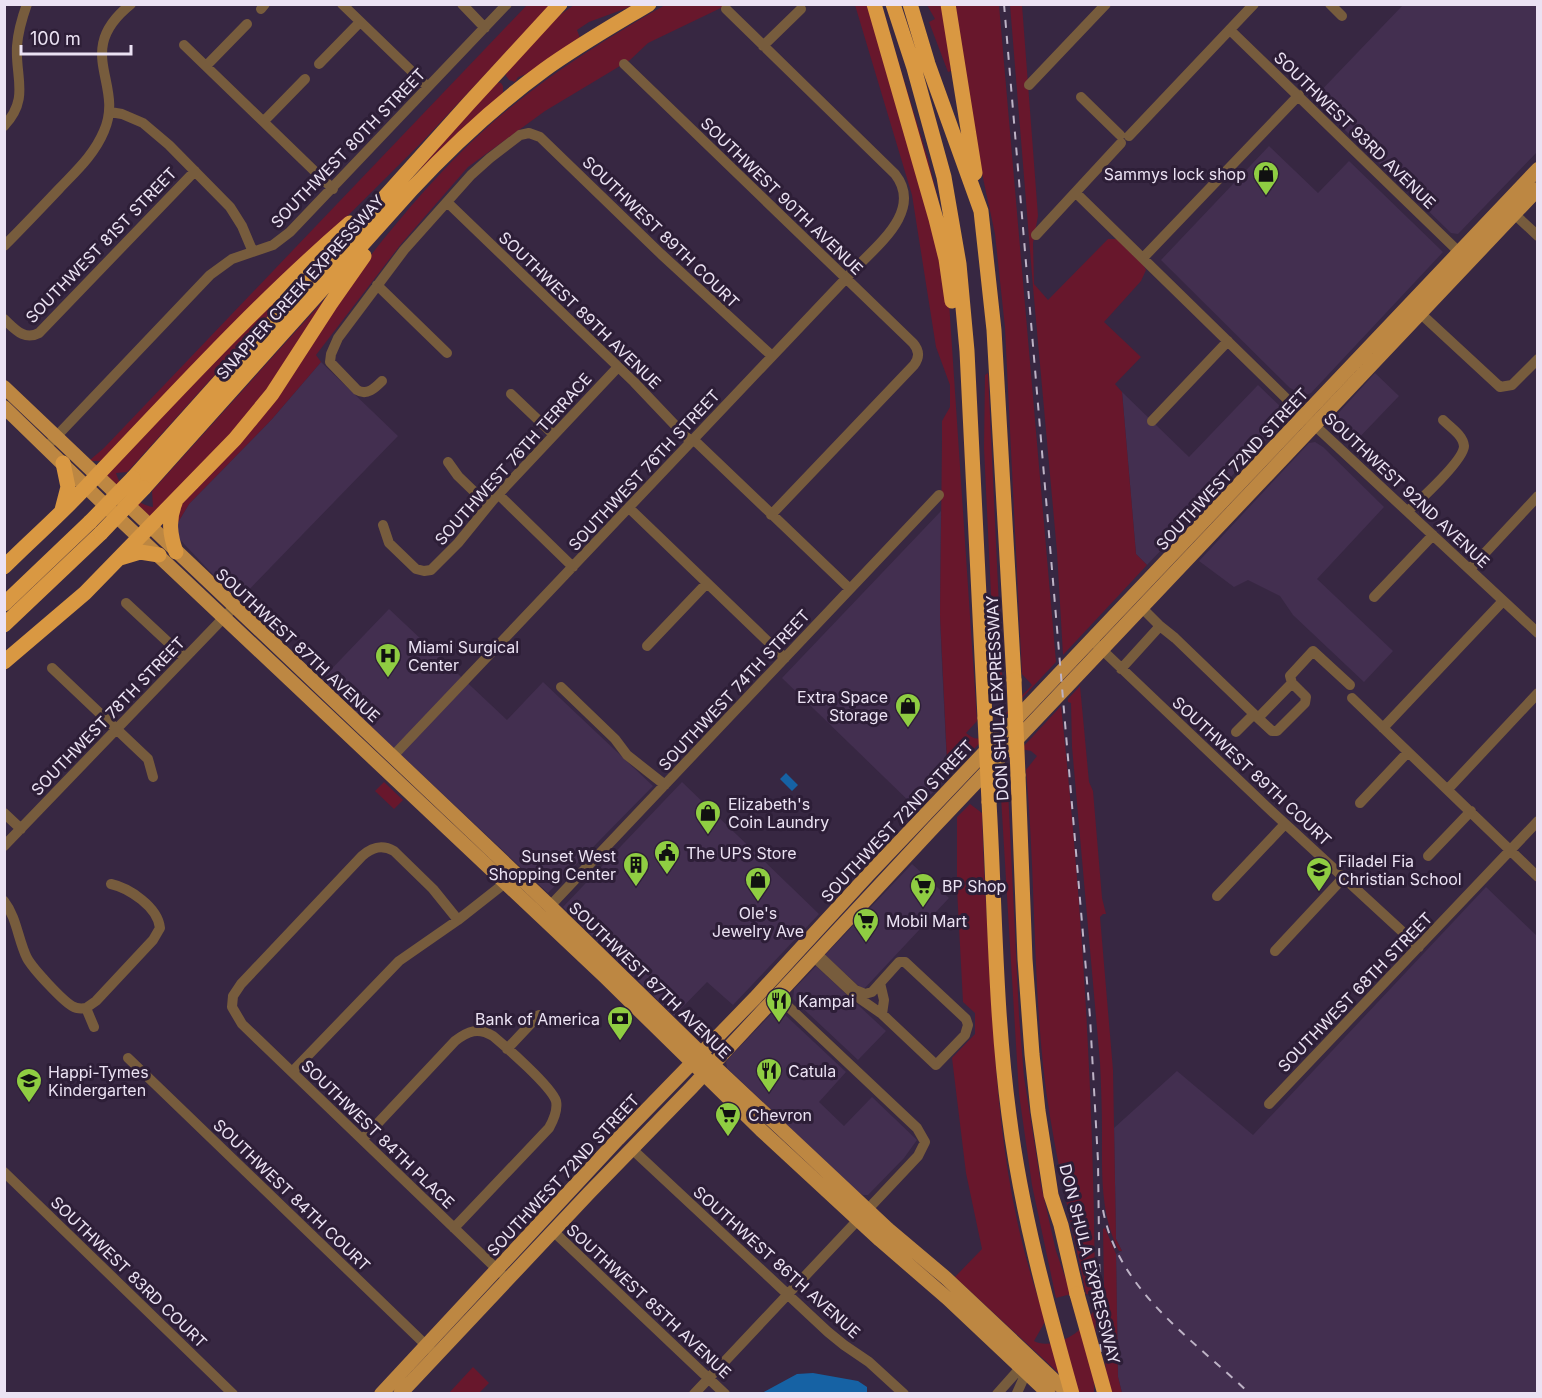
<svg xmlns="http://www.w3.org/2000/svg" width="1542" height="1398" viewBox="0 0 1542 1398" font-family="Inter,sans-serif">
<style>
.built{fill:#432f50}
.green{fill:#68172c}
.water{fill:#1662a4}
.lines{fill:none;stroke-linecap:round;stroke-linejoin:round}
.minor{stroke:#775c3d;stroke-width:10}
.major{stroke:#bd8742;stroke-width:14}
.highway{stroke:#d99842;stroke-width:15}
.rail{stroke:#beb3c6;stroke-width:2;stroke-dasharray:8 8;stroke-linecap:butt}
.highway-bridge{stroke:#d99842;stroke-width:15}
.labels{text-anchor:middle;dominant-baseline:central;stroke-width:6;stroke-linejoin:round;paint-order:stroke}
.street-label{font-size:16px;fill:#ebe2f3;stroke:#2d1e37}
.poi-label{font-size:16px;fill:#ebe2f3;stroke:#2d1e37;text-anchor:start}
</style>
<rect width="100%" height="100%" fill="#372742"/>
<!-- built -->
<path class="built" d="M1403,5H1537V152L1458,234L1451,233L1313,99Z
M1269,146L1318,193L1349,161L1443,252L1311,393L1306,395L1290,388L1161,260Z
M321,362L398,436L238,601L184,544L178,537L177,524L189,504L272,419Z
M1375,373L1399,396L1353,444L1335,426L1333,419Z
M1258,385L1283,409L1286,419L1147,565L1136,554L1122,392L1189,457Z
M1315,442L1323,447L1384,507L1317,579L1393,651L1364,682L1293,615L1280,596L1248,580L1234,587L1199,561L1309,443Z
M941,511L940,615L942,664L947,765L953,771L917,809L782,678Z
M389,609L507,720L543,682L653,786L548,893L321,680Z
M682,782L819,914L733,1005L707,982L674,1016L563,907Z
M912,864L949,898L863,990L825,955Z
M1486,887L1537,936V1393H1122L1118,1377L1116,1254L1122,1251L1116,1239L1114,1128L1177,1071L1253,1135Z
M816,966L886,1031L858,1060L793,999L794,989Z
M774,1011L783,1013L846,1072L819,1102L844,1126L872,1097L917,1140L904,1158L868,1195H863L858,1192L727,1068L726,1062L729,1058Z"/>
<!-- green -->
<path class="green" d="M527,5H550L423,141L101,461H92L90,460L104,448Z
M574,5H635L589,22L577,30L580,38L527,74L518,77L515,82L509,80L506,76L507,70C527,49 550,20 574,5Z
M665,5H727L648,43L630,60L545,111L468,167L401,244L316,355L321,362L272,419L189,504L177,524L174,513C221,451 269,388 317,325C368,258 420,189 482,132C538,81 600,42 665,5Z
M855,5H869L931,213L949,302L977,721L966,733C972,738 978,741 985,736L1032,685L1022,674L1005,328L995,234L980,164L954,5H999L1056,662L958,766L947,760L940,615L942,441V421L950,407V385L936,347L912,195Z
M881,5L928,159L940,208Z
M927,5H943L951,71L948,72L929,22L935,19Z
M1010,5H1022L1038,216L1033,243L1034,284L1048,300L1108,239H1118L1144,266L1146,270L1141,281L1104,322L1141,357L1115,384L1122,392L1136,554L1147,565L1063,655L1057,552L1033,287Z
M496,82L501,83L503,86V93L416,173Z
M317,261L131,468L127,472L116,473C120,488 138,505 153,507L152,491L331,292L271,389L152,519L105,474L190,383Z
M988,373L1003,692L996,700L984,448L985,375Z
M1080,686L1089,782L1093,791L1102,898L1106,914H1103L1100,917L1113,1070L1116,1239L1122,1251H1119C1100,1214 1102,1173 1102,1132C1102,1108 1101,1085 1100,1062L1072,747L1071,703L1068,702V699Z
M1061,706C1082,902 1094,1098 1095,1295L1086,1294L1085,1289C1070,1215 1051,1141 1043,1065C1033,968 1035,868 1026,770L1037,756L1031,751L1021,749Z
M384,782L403,800L394,809L375,791Z
M1008,790L1019,1016L1024,1077L1041,1185L1056,1251L1071,1294L1056,1298L1032,1185L1019,1094L1001,797Z
M970,804L982,813C983,866 987,919 990,972C996,1089 1004,1209 1046,1320L1034,1341C1046,1348 1068,1340 1078,1331C1085,1324 1090,1316 1096,1308L1094,1393H1080L955,1277L982,1249L966,1173L952,1058L975,1034V1013L963,1002L957,889V817Z
M1105,1228L1116,1254L1118,1377L1122,1393H1106L1103,1229Z
M473,1367L489,1383L479,1393H449Z"/>
<!-- water -->
<path class="water" d="M786,773L798,785L792,791L780,779Z
M813,1373L858,1381L867,1387V1393H762L797,1374Z"/>
<g class="lines">
<!-- minor -->
<path class="minor" d="M342,4L428,87
M462,4L485,28
M1330,4L1342,16
M261,9L265,4
M1230,30L1459,252
M184,45L333,189
M763,46L801,9
M319,64L360,22
M624,64L913,343C919,350 920,357 914,365L771,515
M206,66L247,24
M1029,85L1106,4
M1081,97L1120,135
M110,112L122,114L143,123L169,145L230,207L242,226L253,252
M264,121L305,79
M4,126C30,99 15,77 17,46C18,32 22,18 27,4
M1129,136L1254,4
M1076,193L1296,408L1538,633
M447,202L634,382L691,442
M1509,209L1538,236
M1036,235L1121,143
M4,246C23,227 41,208 59,189C76,171 94,155 104,131C125,83 72,51 131,4
M1143,258L1299,95
M377,285L447,353
M1420,313L1500,387L1512,385L1538,359
M4,319C15,329 24,341 39,333L195,171
M382,381C375,388 367,396 357,390L330,362L331,354L338,338L404,250L471,175L490,158L520,135L529,133L540,137L661,254L772,356
M511,394L554,435
M1152,421L1228,341
M693,439L850,589
M52,441L210,275L232,259L273,245L290,232L507,4
M448,462L458,476L488,505
M498,494L573,567
M629,508L785,658
M1408,511C1420,500 1464,460 1464,446C1463,435 1450,427 1443,420
M383,525L389,543L416,569L424,571L431,570L458,543L493,500L618,367
M1470,569L1538,496
M1374,597L1433,535
M126,603L185,658
M1160,626L1175,638L1254,714L1236,732
M1096,644L1267,807L1419,947
M647,646L707,583
M52,668L148,759L153,777
M1121,669L1160,626L1142,608
M561,687L615,739L627,755L665,785
M1352,698L1538,877
M1254,714L1258,718L1292,683L1290,676L1313,651L1350,685
M1258,718L1272,731H1277L1305,703L1306,697L1292,683
M1383,728L1503,601
M393,756L853,271C876,246 924,211 895,174L726,9
M1448,789L1538,693
M1360,803L1408,752
M4,813L21,829
M4,846L234,607
M1428,856L1471,811
M1217,896L1285,824
M4,901C17,918 18,940 27,958C33,969 62,1000 72,1006C77,1009 81,1009 86,1008
M550,906L939,495
M458,920L433,889L394,851C382,844 372,847 362,856L241,984L233,996L232,1007L242,1024L501,1273
M1275,951L1344,877
M813,956L856,996L882,1014L936,1065L965,1035L968,1025L966,1019L905,962H899L872,992L865,994L855,990L816,953
M880,983L884,1000L882,1014
M86,1008L96,1001L153,940L160,928C158,907 129,888 111,884
M86,1008L94,1027
M507,1049L539,1015
M128,1058L430,1349
M292,1072L399,961L458,920L505,883
M1269,1104L1538,821
M363,1139L455,1041C468,1031 478,1027 493,1036C506,1047 551,1086 556,1101C558,1110 554,1119 549,1128L454,1228
M633,1150L828,1332L844,1345L869,1362L904,1394
M4,1172L233,1394
M553,1231L725,1394
M1017,1393L1029,1366
M694,1394L918,1156L925,1142L917,1128L777,996
M997,1394L1021,1367"/>
<!-- major -->
<path class="major" d="M4,387L550,906L713,1065L888,1229L946,1278L1069,1394
M4,407L111,511L605,977L761,1130L880,1240L947,1298L1049,1394
M381,1394L618,1139L755,998L868,875L1538,169
M400,1394L589,1193L692,1087L931,830L1538,189"/>
<!-- highway -->
<path class="highway" d="M874,4L936,219L946,259L952,301
M893,4L914,68L944,177L959,264L967,351L985,718
M910,4L928,64L981,211L994,330L1014,680
M948,4L975,173
M133,478L469,103L560,4
M144,488L411,190C452,146 496,105 544,70C577,46 614,25 649,4
M175,503C168,520 170,535 176,552
M62,510L68,487L63,463
M120,558L140,552L159,555
M4,567C31,540 60,515 86,487C172,397 256,304 350,223
M4,604L90,522
M4,625L101,533
M4,662L85,593L235,439L272,394L331,303L364,256
M1018,775L1025,959L1032,1054L1038,1111L1051,1195L1061,1225L1077,1294
M989,802C995,906 995,1011 1009,1115C1021,1210 1046,1302 1072,1394"/>
<!-- rail -->
<path class="rail" d="M1004,4L1090,1017L1098,1161L1101,1394
M1103,1210C1118,1291 1194,1340 1250,1394"/>
<!-- highway-bridge -->
<path class="highway-bridge" d="M90,522L133,478
M101,533L144,488
M1014,680L1018,775
M985,718L989,802
M1077,1294L1105,1394"/>
</g>
<!-- icons -->
<defs>
<symbol id="shop-pin" viewBox="-11 -11 22 30"><path d="M0 17L-7.5 6A9.5 9.5 0 1 1 7.5 6Z" fill="#8fcd42" stroke="#2d1e37"/><path d="M-5-2.5h2.3a2.7 3.5 0 0 1 5.4 0H5L5.5 6h-11ZM-1.5-2.5h3a1.5 2.3 0 0 0-3 0Z" fill="#111"/></symbol>
<symbol id="hospital-pin" viewBox="-11 -11 22 30"><path d="M0 17L-7.5 6A9.5 9.5 0 1 1 7.5 6Z" fill="#8fcd42" stroke="#2d1e37"/><path d="M-5-5h3v3.5h4V-5h3V5h-3V1.5h-4V5h-3Z" fill="#111"/></symbol>
<symbol id="civic-pin" viewBox="-11 -11 22 30"><path d="M0 17L-7.5 6A9.5 9.5 0 1 1 7.5 6Z" fill="#8fcd42" stroke="#2d1e37"/><path d="M-.6-6.5H3V-4.5H.6V-3L4-1V1h2V6H-6V1h2V-1L-.6-3ZM-1.2 2.5V6h2.4V2.5Z" fill="#111"/></symbol>
<symbol id="building-pin" viewBox="-11 -11 22 30"><path d="M0 17L-7.5 6A9.5 9.5 0 1 1 7.5 6Z" fill="#8fcd42" stroke="#2d1e37"/><path d="M-4-6H4V6H1V3H-1V6H-4ZM-2.5-4.3h1.7v1.8h-1.7ZM.8-4.3h1.7v1.8H.8ZM-2.5-1h1.7V.8h-1.7ZM.8-1h1.7V.8H.8Z" fill="#111"/></symbol>
<symbol id="school-pin" viewBox="-11 -11 22 30"><path d="M0 17L-7.5 6A9.5 9.5 0 1 1 7.5 6Z" fill="#8fcd42" stroke="#2d1e37"/><path d="M0-5L7-2L0 1L-7-2ZM-4 1L0 2.5L4 1V4Q0 6-4 4Z" fill="#111"/></symbol>
<symbol id="supermarket-pin" viewBox="-11 -11 22 30"><path d="M0 17L-7.5 6A9.5 9.5 0 1 1 7.5 6Z" fill="#8fcd42" stroke="#2d1e37"/><path d="M-6-5.5h2.5l.6 2H6L4.5 2H-2.5L-4.4-4H-6ZM-1.5 3.2a1.3 1.3 0 1 0 .1 0ZM3 3.2a1.3 1.3 0 1 0 .1 0Z" fill="#111"/></symbol>
<symbol id="restaurant-pin" viewBox="-11 -11 22 30"><path d="M0 17L-7.5 6A9.5 9.5 0 1 1 7.5 6Z" fill="#8fcd42" stroke="#2d1e37"/><path d="M-5-6h1v4h1v-4h1v4h1v-4h1v5L-1.5 .5V6h-2V.5L-5-1ZM5-6V6H3V1.5H1.5Q1.5-4 5-6Z" fill="#111"/></symbol>
<symbol id="bank-pin" viewBox="-11 -11 22 30"><path d="M0 17L-7.5 6A9.5 9.5 0 1 1 7.5 6Z" fill="#8fcd42" stroke="#2d1e37"/><path d="M-6-4H6V4H-6ZM0-2.3a2.3 2.3 0 1 0 0 4.6a2.3 2.3 0 1 0 0-4.6Z" fill="#111"/></symbol>
</defs>
<g fill-rule="evenodd">
<use href="#shop-pin" x="1251" y="159" width="30" height="40"/>
<use href="#hospital-pin" x="373" y="641" width="30" height="40"/>
<use href="#shop-pin" x="893" y="691" width="30" height="40"/>
<use href="#shop-pin" x="693" y="798" width="30" height="40"/>
<use href="#civic-pin" x="652" y="838" width="30" height="40"/>
<use href="#building-pin" x="621" y="850" width="30" height="40"/>
<use href="#school-pin" x="1304" y="855" width="30" height="40"/>
<use href="#shop-pin" x="743" y="865" width="30" height="40"/>
<use href="#supermarket-pin" x="908" y="871" width="30" height="40"/>
<use href="#supermarket-pin" x="851" y="906" width="30" height="40"/>
<use href="#restaurant-pin" x="764" y="986" width="30" height="40"/>
<use href="#bank-pin" x="605" y="1004" width="30" height="40"/>
<use href="#restaurant-pin" x="754" y="1056" width="30" height="40"/>
<use href="#school-pin" x="14" y="1066" width="30" height="40"/>
<use href="#supermarket-pin" x="713" y="1100" width="30" height="40"/>
</g>
<g class="labels">
<!-- street labels -->
<g class="street-label">
<text transform="translate(1355 130) rotate(44)">SOUTHWEST 93RD AVENUE</text>
<text transform="translate(348 148) rotate(-46)">SOUTHWEST 80TH STREET</text>
<text transform="translate(782 196) rotate(44)">SOUTHWEST 90TH AVENUE</text>
<text transform="translate(661 232) rotate(44)">SOUTHWEST 89TH COURT</text>
<text transform="translate(101 245) rotate(-46)">SOUTHWEST 81ST STREET</text>
<text transform="translate(300 287) rotate(-48)">SNAPPER CREEK EXPRESSWAY</text>
<text transform="translate(580 310) rotate(44)">SOUTHWEST 89TH AVENUE</text>
<text transform="translate(513 459) rotate(-48)">SOUTHWEST 76TH TERRACE</text>
<text transform="translate(1232 469) rotate(-47)">SOUTHWEST 72ND STREET</text>
<text transform="translate(644 470) rotate(-47)">SOUTHWEST 76TH STREET</text>
<text transform="translate(1407 490) rotate(43)">SOUTHWEST 92ND AVENUE</text>
<text transform="translate(298 645) rotate(43)">SOUTHWEST 87TH AVENUE</text>
<text transform="translate(734 690) rotate(-47)">SOUTHWEST 74TH STREET</text>
<text transform="translate(997 698) rotate(-93)">DON SHULA EXPRESSWAY</text>
<text transform="translate(108 716) rotate(-46)">SOUTHWEST 78TH STREET</text>
<text transform="translate(1252 771) rotate(43)">SOUTHWEST 89TH COURT</text>
<text transform="translate(897 821) rotate(-47)">SOUTHWEST 72ND STREET</text>
<text transform="translate(650 980) rotate(44)">SOUTHWEST 87TH AVENUE</text>
<text transform="translate(1355 992) rotate(-46)">SOUTHWEST 68TH STREET</text>
<text transform="translate(378 1134) rotate(44)">SOUTHWEST 84TH PLACE</text>
<text transform="translate(563 1175) rotate(-47)">SOUTHWEST 72ND STREET</text>
<text transform="translate(292 1195) rotate(44)">SOUTHWEST 84TH COURT</text>
<text transform="translate(777 1262) rotate(42)">SOUTHWEST 86TH AVENUE</text>
<text transform="translate(1090 1264) rotate(76)">DON SHULA EXPRESSWAY</text>
<text transform="translate(129 1272) rotate(44)">SOUTHWEST 83RD COURT</text>
<text transform="translate(649 1301) rotate(43)">SOUTHWEST 85TH AVENUE</text>
</g>
<!-- poi labels -->
<g class="poi-label">
<text x="1246" y="174" text-anchor="end">Sammys lock shop</text>
<text x="408" y="647">Miami Surgical<tspan x="408" dy="18">Center</tspan></text>
<text x="888" y="697" text-anchor="end">Extra Space<tspan x="888" dy="18">Storage</tspan></text>
<text x="728" y="804">Elizabeth's<tspan x="728" dy="18">Coin Laundry</tspan></text>
<text x="686" y="853">The UPS Store</text>
<text x="616" y="856" text-anchor="end">Sunset West<tspan x="616" dy="18">Shopping Center</tspan></text>
<text x="1338" y="861">Filadel Fia<tspan x="1338" dy="18">Christian School</tspan></text>
<text x="942" y="886">BP Shop</text>
<text x="758" y="913" text-anchor="middle">Ole's<tspan x="758" dy="18">Jewelry Ave</tspan></text>
<text x="886" y="921">Mobil Mart</text>
<text x="798" y="1001">Kampai</text>
<text x="600" y="1019" text-anchor="end">Bank of America</text>
<text x="788" y="1071">Catula</text>
<text x="48" y="1072">Happi-Tymes<tspan x="48" dy="18">Kindergarten</tspan></text>
<text x="748" y="1115">Chevron</text>
</g>
</g>
<!-- border -->
<rect width="1542" height="1398" fill="none" stroke="#ebe2f3" stroke-width="12"/>
<!-- scale -->
<path d="M21 45v9h110v-9" fill="none" stroke="#ebe2f3" stroke-width="3"/>
<text x="30" y="45" font-size="18" fill="#ebe2f3" stroke="#2d1e37" stroke-width="4.5" paint-order="stroke">100 m</text>
</svg>
